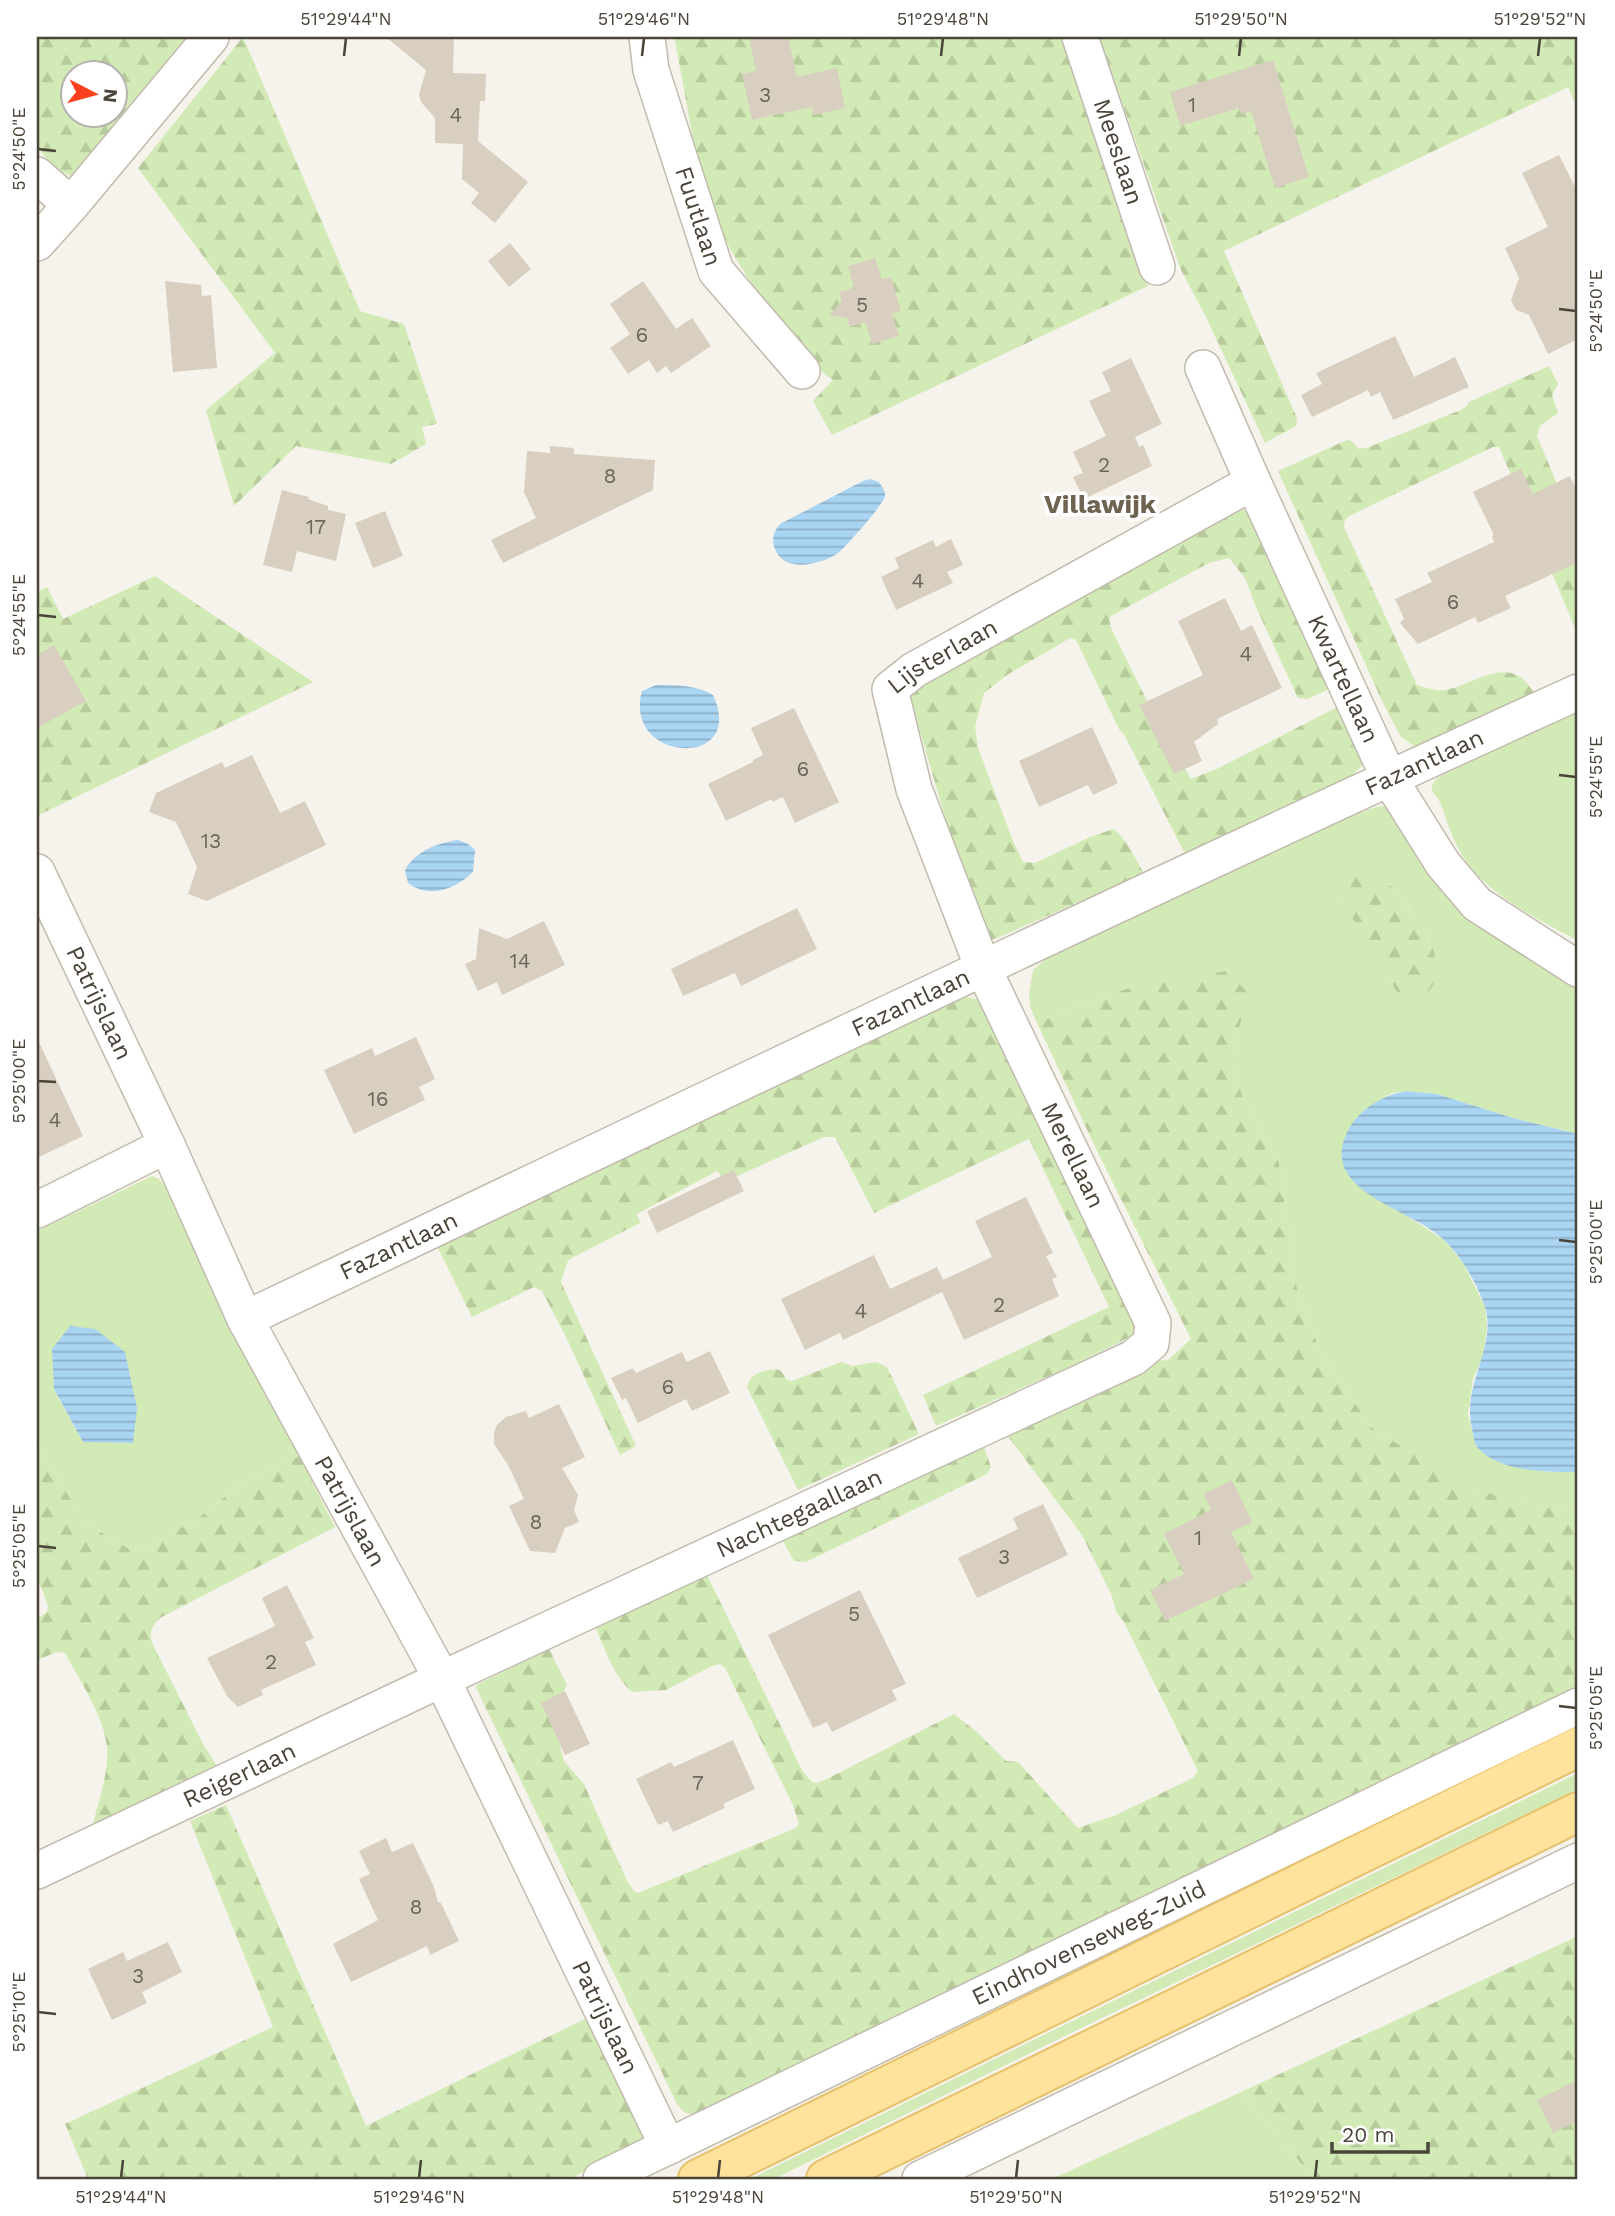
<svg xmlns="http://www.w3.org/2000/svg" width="1615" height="2216" viewBox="0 0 1615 2216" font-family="'Work Sans',sans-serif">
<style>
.grass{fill:#d2eab5;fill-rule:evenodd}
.forest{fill:url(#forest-firs);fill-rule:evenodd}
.water{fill:url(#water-rules)}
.building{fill:#d8cfc1}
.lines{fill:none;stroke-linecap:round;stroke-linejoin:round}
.minor-casing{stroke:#c2bbae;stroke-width:38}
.major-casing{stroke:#e6c16a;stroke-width:42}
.minor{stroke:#fff;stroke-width:35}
.major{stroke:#ffe39c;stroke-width:38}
.ticks{fill:none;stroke:#4b4439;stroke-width:2.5}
.labels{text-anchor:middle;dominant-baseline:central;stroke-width:7;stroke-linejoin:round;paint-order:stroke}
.number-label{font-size:21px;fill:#6e675b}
.street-label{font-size:24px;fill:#4b4439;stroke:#fff}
.neighbourhood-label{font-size:26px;font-weight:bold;fill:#6e6250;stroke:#fff}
.neatline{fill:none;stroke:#4b4439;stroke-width:2.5}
.ticks-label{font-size:18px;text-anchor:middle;fill:#4b4439}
</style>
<defs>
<pattern id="forest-firs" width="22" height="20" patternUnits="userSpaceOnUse" patternTransform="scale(1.75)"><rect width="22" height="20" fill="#d2eab5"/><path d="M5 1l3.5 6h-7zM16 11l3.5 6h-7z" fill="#b6ca9c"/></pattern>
<pattern id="water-rules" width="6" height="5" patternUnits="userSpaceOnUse" patternTransform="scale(1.75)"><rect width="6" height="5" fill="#a9d4f2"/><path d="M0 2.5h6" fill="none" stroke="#8caec5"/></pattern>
</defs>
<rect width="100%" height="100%" fill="#f6f3ec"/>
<!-- grass -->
<path class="grass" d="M1578,710V941C1540,920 1495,899 1468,864C1455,847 1448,824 1441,805C1436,791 1425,793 1437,778Z
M1393,805L1578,980V1134L1513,1118L1437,1094L1406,1091L1392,1093L1369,1107L1404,1214L1444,1240L1463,1263L1485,1306L1487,1329L1483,1356L1473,1379L1468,1414L1476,1446L1547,1472H1578V1507L1553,1509L1472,1490L1372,1428L1321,1354L1297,1289L1279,1163L1241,1093L1233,1047L1248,994L1136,985L1037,1023L1030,1007L1029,994L1033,970L1056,951L1335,822L1376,807ZM1389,883L1410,908L1430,940L1398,994L1341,897Z
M152,1176L159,1179L169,1191L299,1456L238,1486L197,1519L136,1553L84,1522L37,1443V1231ZM53,1349L83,1442L54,1390Z
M1578,1773V1789L1071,2033L774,2179H750Z
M1241,2092L1314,2179H1052Z"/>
<!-- forest -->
<path class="forest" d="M37,37H206L74,176C58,174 44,158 37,144ZM74,74H116V116H74Z
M243,37L360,311L404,324L437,424L422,427L426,444L391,464L296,446L234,506L206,410L275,353L138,168Z
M674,37H1068L1148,286L832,435L813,401L833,380C812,366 798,345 782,325C752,287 719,238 705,190C691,140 685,88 674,37Z
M1099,37H1578V109L1568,87L1224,251L1297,418L1296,426L1265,443L1205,315L1181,270Z
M1549,366L1558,384L1552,395L1558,413L1540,426L1537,436L1578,534V635L1499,447H1493L1349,516L1345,520L1344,527L1417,685C1426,688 1436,691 1445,690C1468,687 1497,662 1520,677C1526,680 1531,689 1535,694L1443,736L1414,746L1401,737L1383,703L1278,471L1347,440L1351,441L1359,449L1369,447L1458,411L1466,407L1469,402Z
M1240,509L1248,511L1335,686L1308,699L1298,698L1255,605L1245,578L1229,558L1209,563L1111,616L1109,619L1111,628L1157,721L1191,779L1219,768L1343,704L1365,759L1362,766L1349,778L1185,854L1125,736L1119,729L1076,640L1070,638L1007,675L984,693L975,727L978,748L1013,841L1023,862L1035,863L1090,837L1114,829C1127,839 1135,859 1144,873L1013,931C1005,934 997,939 989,940L965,886L909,693L913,688Z
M155,576L313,682L37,816V592L47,587L63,619Z
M1364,873C1368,873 1372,873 1375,874C1385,878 1393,888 1400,896C1421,922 1457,970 1422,998H1404L1398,994L1345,906C1341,897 1340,891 1345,881Z
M1227,971L1249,994L1233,1047L1241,1093L1279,1163L1297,1289L1321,1354L1372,1428L1473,1490L1553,1509L1578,1507V1694L701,2116L685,2113L677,2104L480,1696L476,1687L478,1684L549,1649L567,1685L552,1712L564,1761L584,1784L627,1881L635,1892L638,1893L796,1828L799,1824L793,1805L725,1668L720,1664L712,1666L666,1690L632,1692C613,1675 605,1649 595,1626L706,1573L790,1745C794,1754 806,1782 816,1783C818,1783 826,1779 827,1779L954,1714L977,1732L1006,1761L1018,1762L1078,1828L1116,1815L1193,1778L1198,1771L1124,1622L1117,1613L1111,1594L1082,1535L1004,1431L1155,1361L1168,1360L1191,1339L1098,1153L1037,1023L1136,985Z
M961,996L985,1001L1144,1330L1067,1368L936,1426L923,1395L1109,1307L1029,1139L874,1213L835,1137H824L726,1181L717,1171L637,1214L640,1223L570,1259L567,1263L561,1282L636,1446L620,1455L567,1339L542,1291L534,1287L472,1317L437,1246L563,1185L619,1161Z
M841,1362L852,1366L876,1362L887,1367L919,1434L798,1490L747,1387C750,1373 764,1370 777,1369L781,1371L787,1380L792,1381Z
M982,1441L991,1467L987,1474L806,1562L794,1561L781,1537Z
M37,1443L84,1522L136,1553L197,1519L238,1486L299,1456L335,1527L160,1618C152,1626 149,1631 152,1643L203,1744L219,1769L92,1828C98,1803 109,1773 107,1747C104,1716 80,1681 65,1653L57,1652L37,1660V1619L47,1612L48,1606L43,1591L37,1581Z
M226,1805L366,2126L589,2017L648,2140L569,2179H88L65,2124L273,2027L190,1821Z
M1578,1936V2179H1314L1241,2092Z"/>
<!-- water -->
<path class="water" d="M870,479L879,482C881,486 886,491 885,496C884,504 844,549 837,554C819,565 784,573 775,549C771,539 774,531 780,524L863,481Z
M656,685C675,685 697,685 713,695C748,770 622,763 642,691Z
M458,840L468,844L475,850L473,872C456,889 429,899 408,883L405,870C416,851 437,843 458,840Z
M1406,1091L1437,1094L1513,1118L1578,1134V1472C1548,1472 1499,1472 1478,1448C1474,1443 1473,1435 1472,1428C1461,1384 1499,1346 1484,1304C1476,1282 1462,1258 1445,1241C1414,1208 1312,1192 1350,1127C1361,1108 1386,1094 1406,1091Z
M70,1326L95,1329L125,1352L137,1408L133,1443L83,1442L54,1389L52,1349Z"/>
<!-- building -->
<path class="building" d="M386,37H454L453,73L486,74L485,101H480L478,141L528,182L495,223L471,203L479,193L462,179L463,144L435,143V118L421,102L419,95L426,70Z
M749,37H788L797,77L837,68L845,108L814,115L812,107L752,120L742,74L756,71Z
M1273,60L1309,177L1275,188L1251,111L1241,114L1239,108L1180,126L1170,92Z
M1559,155L1578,193V339L1548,354L1529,315L1516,310L1511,300L1519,278L1505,248L1548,227L1522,173Z
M510,243L531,269L509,287L488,261Z
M875,258L882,279L891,277L901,311L892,314L899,336L872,344L865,322L850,327L847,318L829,315L842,301L839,292L854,288L848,266Z
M165,281L201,285L202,296L211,295L217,368L173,372Z
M643,281L676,329L692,318L711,346L671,373L666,366L657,373L649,360L628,374L610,348L630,334L610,304Z
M1395,336L1414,377L1455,357L1469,387L1393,420L1380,392L1371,397L1368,390L1312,417L1301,395L1322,384L1316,373Z
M1131,358L1162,424L1135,437L1139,447L1143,445L1152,466L1084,499L1073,477L1083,473L1073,452L1106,436L1089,401L1111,391L1102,372Z
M550,446L574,448V454L655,460L653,490L503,563L491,540L536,518L524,492L527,451L550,453Z
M1521,469L1533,494L1570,476L1578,494V562L1505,596L1511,608L1478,623L1475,617L1418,644L1400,623L1404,619L1395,599L1432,582L1427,573L1494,542L1492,536L1494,535L1473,492Z
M282,490L309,497L308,499L328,506V510L346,514L336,561L297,551L292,572L263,565Z
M385,511L403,556L373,568L355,523Z
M951,539L963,565L947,572L953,583L896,610L881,577L899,568L895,558L933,540L936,547Z
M1225,598L1241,631L1252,625L1282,688L1217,719L1218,724L1194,742L1202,761L1174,774L1139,705L1203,675L1178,621Z
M54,645L86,701L37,728V655Z
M794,708L839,802L795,823L783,797L772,802V799L726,821L708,784L753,762V760L763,755L751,728Z
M1092,727L1118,783L1093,795L1088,785L1039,807L1019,761Z
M252,755L280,813L305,801L326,845L207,901L188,894L197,867L176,822L149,812L156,793L222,762L225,768Z
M797,908L817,949L741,986L735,973L683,996L671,969Z
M544,921L565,965L502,995L497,982L478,991L465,964L476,959L479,928L507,939Z
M416,1037L435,1079L419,1087L425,1100L354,1134L324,1070L372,1048L375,1056Z
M37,1038L83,1136L37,1158Z
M734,1170L744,1191L657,1233L647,1211Z
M1026,1197L1053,1253L1046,1256L1057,1277L1052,1279L1059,1296L964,1340L942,1292L843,1340L840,1333L805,1350L781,1299L874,1255L890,1289L937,1267L943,1280L992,1257L975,1221Z
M710,1351L730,1393L692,1411L686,1399L638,1423L626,1398L622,1400L611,1378L633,1368L636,1373L682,1352L687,1362Z
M559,1404L585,1457L562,1468L578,1495L574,1510L579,1522L565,1528L555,1553L530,1551L509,1506L524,1499L508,1465L494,1444V1433L497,1425L506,1417L526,1411L529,1418Z
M1232,1480L1252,1522L1231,1532L1254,1579L1165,1621L1150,1590L1184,1574L1164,1534L1211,1510L1204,1494Z
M1043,1504L1068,1555L977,1598L958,1558L1018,1529L1013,1518Z
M287,1585L314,1638L305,1642L316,1665L261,1690L263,1695L238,1707L227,1696L207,1658L275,1626L262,1598Z
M860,1590L906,1684L892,1690L897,1700L832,1732L827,1722L813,1728L768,1635Z
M565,1691L590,1744L565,1755L541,1703Z
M733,1740L755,1789L723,1804L725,1808L673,1832L668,1821L658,1825L636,1779L671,1762L674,1767Z
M386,1838L392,1852L413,1843L434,1887L438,1902L441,1903L459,1941L430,1955L427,1946L351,1982L333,1944L378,1920L359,1879L370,1874L359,1851Z
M168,1942L182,1972L142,1992L147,2003L112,2020L88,1969L123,1952L127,1961Z
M1578,2080V2121L1553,2133L1537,2100Z"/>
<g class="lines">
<defs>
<g id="minor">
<path id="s1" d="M647,37L651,70L716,271L802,371"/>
<path id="s2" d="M1080,37L1157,267"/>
<path d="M37,175L71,205"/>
<path d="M37,243L71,205L211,37"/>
<path id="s3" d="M1203,368L1253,482L1389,778L1443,864L1477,904L1578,969"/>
<path id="s4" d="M37,872L167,1145L245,1319L442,1679L668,2147"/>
<path d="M37,1210L167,1145"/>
<path id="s5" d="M245,1319C689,1108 1131,895 1578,692"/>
<path id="s6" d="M37,1871L442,1679L1133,1358L1151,1343L1153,1323L983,968L914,789L890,689L914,670L1253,482"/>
<path id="s7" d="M601,2179L1578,1706"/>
<path d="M920,2179L1578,1861"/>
</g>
<path id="major" d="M698,2179L1578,1747
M826,2179L1578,1812"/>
</defs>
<!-- minor casing -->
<use href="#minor" class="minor-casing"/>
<!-- major casing -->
<use href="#major" class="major-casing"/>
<!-- minor -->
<use href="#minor" class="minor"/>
<!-- major -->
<use href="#major" class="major"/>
</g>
<!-- ticks -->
<path class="ticks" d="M344,56L346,38M642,56L644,38M941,56L943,38M1239,56L1241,38M1538,56L1540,38M38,149L56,151M1559,309L1576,311M38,615L56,617M1559,775L1576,777M38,1081L56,1082M1559,1240L1576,1242M38,1546L56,1548M1559,1706L1576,1708M38,2012L56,2014M121,2178L123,2160M419,2178L421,2160M718,2178L720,2160M1016,2178L1018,2160M1315,2178L1317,2160"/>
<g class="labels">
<!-- number labels -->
<g class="number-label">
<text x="765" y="94">3</text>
<text x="1192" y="104">1</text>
<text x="456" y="114">4</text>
<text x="862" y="304">5</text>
<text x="642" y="334">6</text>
<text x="1104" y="464">2</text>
<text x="610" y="475">8</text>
<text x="316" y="526">17</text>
<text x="918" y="580">4</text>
<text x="1453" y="601">6</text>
<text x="1246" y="653">4</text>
<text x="803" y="768">6</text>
<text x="211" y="840">13</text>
<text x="520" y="960">14</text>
<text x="378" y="1098">16</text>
<text x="55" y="1119">4</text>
<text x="999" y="1304">2</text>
<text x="861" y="1310">4</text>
<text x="668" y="1386">6</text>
<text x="536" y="1521">8</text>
<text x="1198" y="1537">1</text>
<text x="1004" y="1556">3</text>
<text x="854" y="1613">5</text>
<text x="271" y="1661">2</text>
<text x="698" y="1782">7</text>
<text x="416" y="1906">8</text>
<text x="138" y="1975">3</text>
</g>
<!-- street labels -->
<g class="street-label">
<text stroke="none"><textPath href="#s2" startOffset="121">Meeslaan</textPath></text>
<text stroke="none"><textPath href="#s1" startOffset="187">Fuutlaan</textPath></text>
<text stroke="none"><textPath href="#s6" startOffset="2004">Lijsterlaan</textPath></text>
<text stroke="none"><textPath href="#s3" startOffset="341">Kwartellaan</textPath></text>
<text stroke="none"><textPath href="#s5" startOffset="1304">Fazantlaan</textPath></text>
<text stroke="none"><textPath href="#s4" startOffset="145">Patrijslaan</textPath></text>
<text stroke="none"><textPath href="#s5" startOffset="737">Fazantlaan</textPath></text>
<text transform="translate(1073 1155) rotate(64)">Merellaan</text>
<text stroke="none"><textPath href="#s5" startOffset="170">Fazantlaan</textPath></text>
<text stroke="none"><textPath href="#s4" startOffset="712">Patrijslaan</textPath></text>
<text stroke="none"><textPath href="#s6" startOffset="842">Nachtegaallaan</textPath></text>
<text stroke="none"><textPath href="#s6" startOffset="224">Reigerlaan</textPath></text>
<text stroke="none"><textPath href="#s7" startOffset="542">Eindhovenseweg-Zuid</textPath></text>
<text stroke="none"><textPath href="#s4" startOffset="1279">Patrijslaan</textPath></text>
</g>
<!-- neighbourhood labels -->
<g class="neighbourhood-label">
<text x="1100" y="504">Villawijk</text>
</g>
</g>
<!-- border -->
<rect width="1615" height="2216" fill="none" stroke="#ffffff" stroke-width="77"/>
<!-- north arrow -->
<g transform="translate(94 94) rotate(96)"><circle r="33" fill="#ffffff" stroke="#b7b4b0" stroke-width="2"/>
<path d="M0-5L12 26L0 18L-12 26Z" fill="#fc3f1d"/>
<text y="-10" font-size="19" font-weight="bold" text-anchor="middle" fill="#4b4439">N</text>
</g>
<!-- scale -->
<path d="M1332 2142v10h96v-10" fill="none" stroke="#4b4439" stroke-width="3.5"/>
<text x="1342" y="2142" font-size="21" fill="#4b4439" stroke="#ffffff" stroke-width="5" paint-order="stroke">20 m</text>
<rect x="38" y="38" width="1538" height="2140" class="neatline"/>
<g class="ticks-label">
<text x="346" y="25">51°29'44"N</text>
<text x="644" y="25">51°29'46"N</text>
<text x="943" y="25">51°29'48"N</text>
<text x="1241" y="25">51°29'50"N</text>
<text x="1540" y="25">51°29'52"N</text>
<text transform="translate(19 149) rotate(-90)" y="6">5°24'50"E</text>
<text transform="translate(1596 311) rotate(-90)" y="6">5°24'50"E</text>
<text transform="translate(19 615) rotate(-90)" y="6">5°24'55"E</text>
<text transform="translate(1596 777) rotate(-90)" y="6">5°24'55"E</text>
<text transform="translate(19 1081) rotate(-90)" y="6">5°25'00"E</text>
<text transform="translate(1596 1242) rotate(-90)" y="6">5°25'00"E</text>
<text transform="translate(19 1546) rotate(-90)" y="6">5°25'05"E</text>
<text transform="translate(1596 1708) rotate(-90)" y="6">5°25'05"E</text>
<text transform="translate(19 2012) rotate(-90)" y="6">5°25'10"E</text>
<text x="121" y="2203">51°29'44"N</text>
<text x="419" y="2203">51°29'46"N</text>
<text x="718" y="2203">51°29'48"N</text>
<text x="1016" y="2203">51°29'50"N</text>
<text x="1315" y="2203">51°29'52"N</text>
</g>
</svg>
